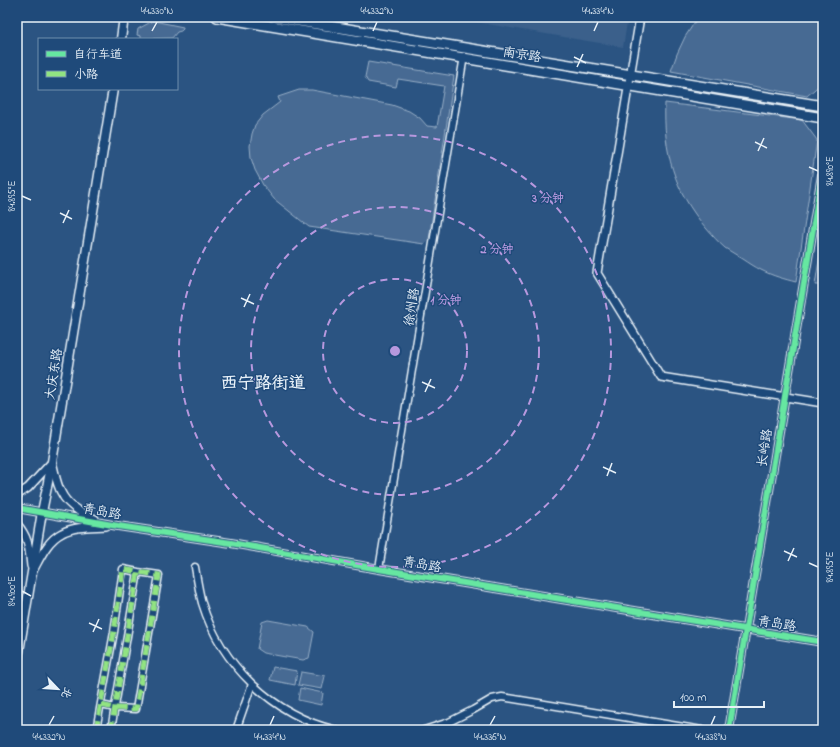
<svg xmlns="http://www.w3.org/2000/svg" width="840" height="747" viewBox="0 0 840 747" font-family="'Indie Flower','LXGW WenKai TC',sans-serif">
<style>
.built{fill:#3a608b}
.green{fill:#476b93;stroke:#98aec6}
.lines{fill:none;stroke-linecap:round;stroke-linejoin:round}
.minor-casing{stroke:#e8f1f8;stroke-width:9}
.tertiary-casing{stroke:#e8f1f8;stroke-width:10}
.secondary-casing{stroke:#e8f1f8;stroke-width:11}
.primary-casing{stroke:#e8f1f8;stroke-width:12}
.minor{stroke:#1f4a7a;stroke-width:6}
.tertiary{stroke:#1f4a7a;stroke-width:7}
.secondary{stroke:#1f4a7a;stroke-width:8}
.primary{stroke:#1f4a7a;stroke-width:9}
.quiet{stroke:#91e382;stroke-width:5;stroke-dasharray:10 5;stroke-linecap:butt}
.cycleway-casing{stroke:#1f4a7a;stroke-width:8}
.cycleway{stroke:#66e7a1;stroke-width:6}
.ticks{fill:none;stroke:#e8f1f8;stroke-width:1.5}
.ring{fill:none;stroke:#b798de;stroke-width:2;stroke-dasharray:7 5}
.labels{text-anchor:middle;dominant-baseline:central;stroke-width:3;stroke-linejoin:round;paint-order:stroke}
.street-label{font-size:13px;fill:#e8f1f8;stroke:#1f4a7a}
.district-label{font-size:17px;font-weight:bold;fill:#e8f1f8;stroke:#1f4a7a}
.centre{fill:#b798de;stroke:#1f4a7a;stroke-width:2}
.ring-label{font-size:12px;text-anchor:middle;font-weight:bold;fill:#b798de;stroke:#1f4a7a;stroke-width:3;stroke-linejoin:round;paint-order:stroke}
.neatline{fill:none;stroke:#e8f1f8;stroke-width:1.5}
.ticks-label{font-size:10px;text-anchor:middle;fill:#e8f1f8}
</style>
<rect width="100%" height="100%" fill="#2b5482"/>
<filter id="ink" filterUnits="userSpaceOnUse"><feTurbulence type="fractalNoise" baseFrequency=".025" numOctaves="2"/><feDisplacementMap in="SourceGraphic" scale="8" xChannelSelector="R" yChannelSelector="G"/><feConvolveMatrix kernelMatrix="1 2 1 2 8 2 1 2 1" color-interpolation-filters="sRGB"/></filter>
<g filter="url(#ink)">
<!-- built -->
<path class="built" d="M446,17H628L623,47Z"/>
<!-- green -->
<path class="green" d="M698,17H823V82L807,96L671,71L677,54L685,37Z
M154,21L183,27V29L181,31L177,32L172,38L141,39V36L137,35L138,29L149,23Z
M368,62L454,76L429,239L424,244L309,227L274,199L263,185L255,170L251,158L250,146L252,134L255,125L263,115L280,102L278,97L299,90H312L392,105L409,111L420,118L427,126L437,127L444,86L398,79L396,87L368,82L365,77Z
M665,103L802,120L817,140L796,282C784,279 773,276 761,270C755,267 749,263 743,259C737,255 731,252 725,248C718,242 712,235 706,228C674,191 663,151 665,103Z
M823,235V285H815Z
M268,620L308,627L314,632L309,658L303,660L263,653L257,649L262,622Z
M273,667L297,671L295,685L270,680Z
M301,672L325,676L322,689L298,685Z
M300,688L323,693L321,705L298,700Z"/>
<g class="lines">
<defs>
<path id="minor" d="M195,567C197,579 199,592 202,603C221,665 273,715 336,730
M379,569L464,56
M101,705L115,708L136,709L159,575L138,572
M96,730L114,632L123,569L138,572L111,730
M236,730L252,684
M424,730L449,722L473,710L492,699L502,697L702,730"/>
<path id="tertiary" d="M640,17L597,273L661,377L823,403
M52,462C55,472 56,483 61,492C67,505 82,514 95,519
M17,495L28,488L52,462
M17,508L118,526L231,543L379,569L823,642
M17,524C29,538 29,548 31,566
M34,569C41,556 48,540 62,533C75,526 92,527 106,526
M729,730L823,169"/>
<path id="secondary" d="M121,39L124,17
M17,663L42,512L52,462L113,89"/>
<path id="primary" d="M217,17L823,118
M274,17L823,106"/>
</defs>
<!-- minor casing -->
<use href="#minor" class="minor-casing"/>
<!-- tertiary casing -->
<use href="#tertiary" class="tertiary-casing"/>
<!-- secondary casing -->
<use href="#secondary" class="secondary-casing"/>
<!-- primary casing -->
<use href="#primary" class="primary-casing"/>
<!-- minor -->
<use href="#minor" class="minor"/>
<!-- tertiary -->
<use href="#tertiary" class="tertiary"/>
<!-- secondary -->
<use href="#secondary" class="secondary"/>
<!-- primary -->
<use href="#primary" class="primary"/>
<!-- quiet -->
<path class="quiet" d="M101,705L115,708L136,709L159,575L138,572
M96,730L114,632L123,569L138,572L111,730"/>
<defs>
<path id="cycleway" d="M17,508L118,526L231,543L379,569L823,642
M729,730L823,169"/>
</defs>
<!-- cycleway casing -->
<use href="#cycleway" class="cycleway-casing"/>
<!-- cycleway -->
<use href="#cycleway" class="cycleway"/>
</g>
</g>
<!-- ticks -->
<path class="ticks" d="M152,31L157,22M373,31L377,22M594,31L598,22M574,57L586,63M577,67L583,54M755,142L767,148M758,151L764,138M809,167L818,171M22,196L31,200M60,213L72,219M63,223L69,210M241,298L254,304M244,307L250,294M422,382L435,388M425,392L431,379M603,467L616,473M607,476L612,463M784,551L797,557M788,561L794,548M809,563L818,567M22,591L31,596M89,623L102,629M93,632L99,619M49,725L54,716M270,725L274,716M490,725L495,716M711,725L715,716"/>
<!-- distance rings -->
<g class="ring">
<circle cx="395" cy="351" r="72"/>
<circle cx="395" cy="351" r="144"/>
<circle cx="395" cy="351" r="216"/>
</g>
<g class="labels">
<!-- street labels -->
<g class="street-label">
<text transform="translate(522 55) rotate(9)">南京路</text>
<text transform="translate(412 307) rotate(-81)">徐州路</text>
<text transform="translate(54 374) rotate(-81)">大庆东路</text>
<text transform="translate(765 448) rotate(-81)">长岭路</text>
<text transform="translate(102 512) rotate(10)">青岛路</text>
<text transform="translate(422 565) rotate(10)">青岛路</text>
<text transform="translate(777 624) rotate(9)">青岛路</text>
</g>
<!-- district labels -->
<g class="district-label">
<text x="263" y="383">西宁路街道</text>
</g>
</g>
<circle cx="395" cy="351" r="6" class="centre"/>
<g class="ring-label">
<text x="548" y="202">3 分钟</text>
<text x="497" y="253">2 分钟</text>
<text x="446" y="304">1 分钟</text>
</g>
<!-- margin -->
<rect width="840" height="747" fill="none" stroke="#1f4a7a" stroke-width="44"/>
<!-- legend -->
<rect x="38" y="38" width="140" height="52" fill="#1f4a7a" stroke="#6f8dac"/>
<rect x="46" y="51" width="20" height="6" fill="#66e7a1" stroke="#6f8dac"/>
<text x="74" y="58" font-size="12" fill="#e8f1f8">自行车道</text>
<rect x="46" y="71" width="20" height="6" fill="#91e382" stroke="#6f8dac"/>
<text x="74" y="78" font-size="12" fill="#e8f1f8">小路</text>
<!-- north arrow -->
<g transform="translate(58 689) rotate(115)" stroke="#1f4a7a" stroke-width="3" paint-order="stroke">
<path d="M0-3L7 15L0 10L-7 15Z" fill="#e8f1f8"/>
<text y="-6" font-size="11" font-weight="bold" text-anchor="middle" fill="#e8f1f8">北</text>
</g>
<!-- scale -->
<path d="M674 701v6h90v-6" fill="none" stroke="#e8f1f8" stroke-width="2"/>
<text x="680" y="701" font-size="12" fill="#e8f1f8" stroke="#1f4a7a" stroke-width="3" paint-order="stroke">100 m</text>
<rect x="22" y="22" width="796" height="703" class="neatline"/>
<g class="ticks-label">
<text x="157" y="14">44.330°N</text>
<text x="377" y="14">44.332°N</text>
<text x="598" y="14">44.334°N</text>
<text transform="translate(829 171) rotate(-90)" y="4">84.890°E</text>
<text transform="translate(11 196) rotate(-90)" y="4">84.895°E</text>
<text transform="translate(829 567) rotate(-90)" y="4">84.895°E</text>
<text transform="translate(11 591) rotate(-90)" y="4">84.900°E</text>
<text x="49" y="740">44.332°N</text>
<text x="270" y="740">44.334°N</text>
<text x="490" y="740">44.336°N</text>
<text x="711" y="740">44.338°N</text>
</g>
</svg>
